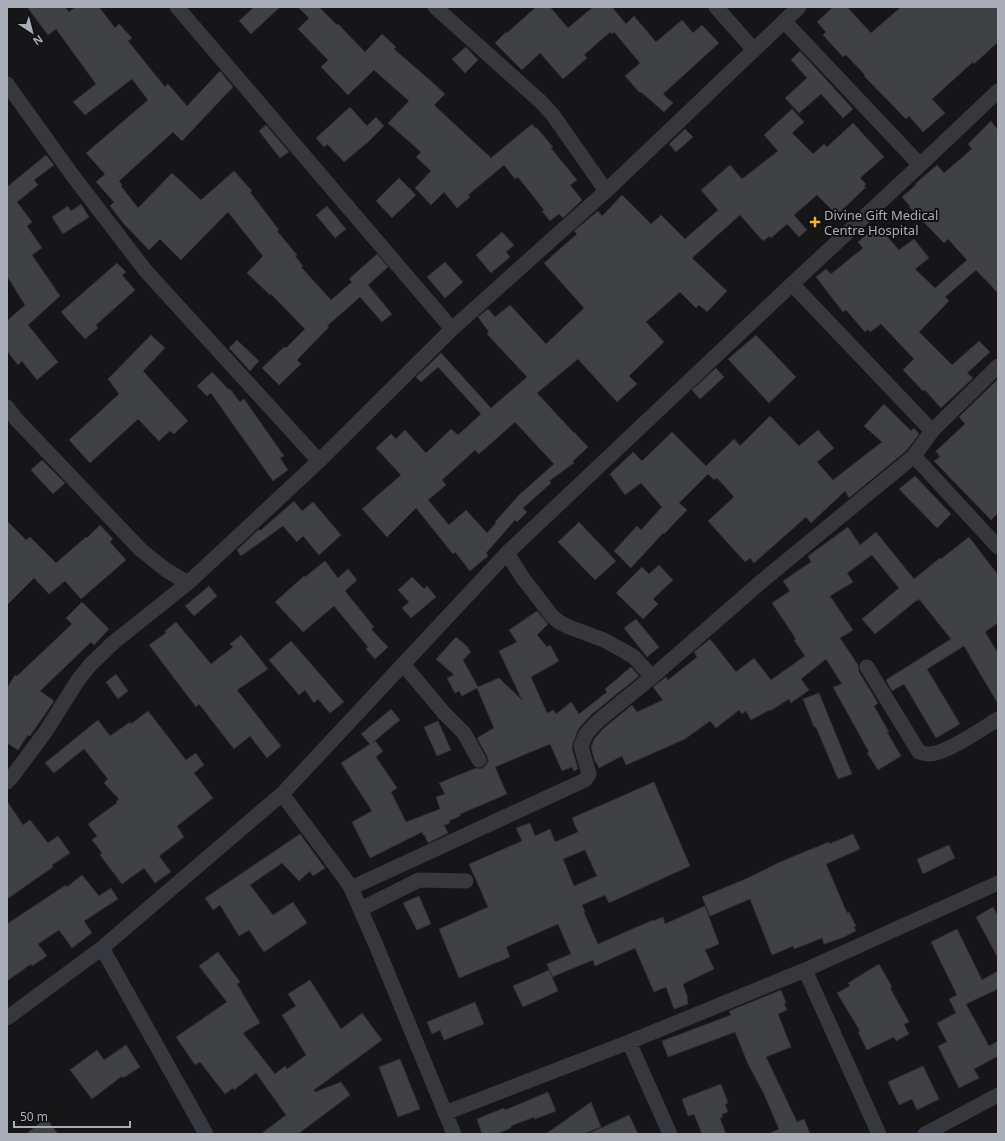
<svg xmlns="http://www.w3.org/2000/svg" width="1005" height="1141" viewBox="0 0 1005 1141" font-family="'Noto Sans',sans-serif">
<style>
.building{fill:#404145;stroke:#303034;fill-rule:evenodd}
.lines{fill:none;stroke-linecap:round;stroke-linejoin:round}
.minor{stroke:#37383d;stroke-width:15}
.poi-dot{fill:#f2b134;stroke:#111113;stroke-width:1.5}
.labels{text-anchor:middle;dominant-baseline:central;stroke-width:4;stroke-linejoin:round;paint-order:stroke}
.poi-label{font-size:13px;fill:#a8adb8;stroke:#111113;text-anchor:start}
</style>
<rect width="100%" height="100%" fill="#161618"/>
<!-- building -->
<path class="building" d="M27,7H65L69,12L76,7H99L115,28L119,24L132,38L128,41L165,87L168,84L187,106L220,71L233,87L182,141L173,132L119,181L122,185L121,186L138,208L172,173L201,200L234,171L252,191L250,192L279,230L277,231L297,255L295,256L303,266L301,267L331,300L352,282L349,279L377,254L388,267L368,285L392,314L382,322L360,297L327,326L329,327L297,360L301,364L279,385L262,368L284,347L286,348L305,329L271,294L270,295L247,273L263,256L228,212L181,260L160,239L149,250L124,224L110,206L114,202L96,182L105,174L86,153L148,100L132,79L85,115L73,102L96,84L56,29L48,35Z
M254,7H280L251,34L239,21Z
M298,7H319L337,25L338,24L365,52L382,34L396,47L394,49L432,82L445,94L434,105L491,158L532,124L535,128L536,127L553,147L551,148L577,180L570,185L582,200L563,218L559,214L550,221L542,211L544,210L518,177L515,179L504,165L468,195L470,197L457,208L444,192L431,205L415,188L431,171L416,157L421,152L388,123L409,101L374,70L348,95L321,67L328,60L298,29L309,18Z
M536,7H550L568,28L593,7H612L626,24L634,16L656,42L682,20L693,33L702,25L719,43L663,94L673,103L664,112L641,92L640,93L625,76L640,63L614,32L612,34L610,32L584,55L587,58L563,79L540,53L522,70L495,43L506,32L507,33Z
M833,7H847L871,33L901,7H998V42L974,64L973,62L932,99L945,113L923,132L909,116L906,119L864,76L865,75L846,55L843,57L823,35L826,32L817,22Z
M466,47L478,60L465,73L452,59Z
M800,51L853,109L843,118L821,94L799,113L785,98L807,78L791,60Z
M350,107L367,126L376,117L384,126L368,142L344,162L327,144L324,147L316,138Z
M792,109L804,122L792,133L813,154L824,144L827,147L853,123L884,157L860,178L866,184L864,186L866,187L837,215L817,195L794,215L807,230L799,237L787,224L771,238L770,236L763,241L740,215L692,258L727,291L707,312L699,305L696,308L680,292L646,322L664,342L629,376L637,384L617,402L578,359L537,393L574,433V432L588,447L573,461L574,463L549,481L551,483L523,508L527,512L517,522L515,520L486,553L488,556L470,571L455,552L453,554L416,508L387,537L362,509L401,475L376,448L391,434L396,439L405,430L426,453L451,429L458,435L481,414L438,367L421,382L416,377L441,353L491,408L527,377L487,334L489,332L478,317L488,309L495,317L510,305L546,344L584,308L544,263L577,234L574,231L598,211L602,216L622,195L651,224L661,215L685,239L718,210L701,190L730,165L742,179L778,151L764,135ZM515,422L554,464L519,495L495,522L496,523L487,533L466,510L449,525L428,500L446,485L442,480L475,450L479,454Z
M991,121L998,130V293L976,270L945,297L949,301L919,332L952,365L979,341L990,352L967,373L973,378L941,408L925,390L923,391L903,370L914,359L881,324L870,332L868,329L865,332L846,310L843,312L816,277L826,269L831,274L863,248L858,242L877,225L899,250L914,239L929,258L915,269L935,288L967,260L948,239L944,243L909,207L910,206L902,197L916,185L915,184L937,165L944,173L972,149L968,144Z
M266,125L289,152L280,158L259,131Z
M685,129L693,137L676,152L669,144Z
M46,155L54,165L34,180L38,185L17,202L32,222L27,226L42,248L32,255L60,296L28,325L58,362L37,380L22,361L18,365L7,351V321L25,305L7,276V187Z
M399,178L416,195L392,218L376,201Z
M81,204L89,217L63,234L52,217L68,206L71,211Z
M327,206L346,229L335,238L316,215Z
M502,232L514,245L506,252L510,257L491,273L476,255Z
M445,262L463,282L445,298L427,277Z
M117,263L126,272L122,275L135,290L96,325L98,328L85,339L61,312Z
M151,335L165,348L143,371L188,421L174,434L170,431L159,441L138,419L90,463L69,440L119,394L108,379Z
M756,335L796,377L769,403L728,359Z
M237,340L259,361L250,371L229,348Z
M716,368L724,377L700,399L692,390Z
M212,372L229,390L230,389L240,402L244,399L284,456L280,458L288,470L273,481L211,393L207,396L197,386Z
M998,379V513L991,520L934,461L940,457L936,451L965,424L959,417Z
M884,404L911,431L914,428L919,434L907,450L849,498L845,491L811,523L806,517L754,563L750,558L745,562L708,521L734,497L717,478L714,480L708,474L679,503L687,510L664,534L663,533L631,568L614,551L637,526L641,530L662,507L641,483L625,495L610,474L633,452L642,461L672,432L706,466L734,439L740,446L770,416L799,446L818,430L834,448L817,462L833,480L882,442L864,426Z
M42,460L65,483L53,494L31,470Z
M915,476L951,514L937,528L899,489Z
M294,501L302,511L313,502L341,535L319,555L303,536L297,542L283,526L241,556L237,550L259,529L260,531Z
M7,521L26,540L30,537L56,563L86,537L87,538L100,525L113,539L110,542L126,560L81,599L65,581L49,594L34,578L7,605Z
M579,522L616,561L595,580L558,542Z
M848,527L860,545L876,532L914,579L940,558L941,559L969,537L998,575V623L985,632L998,653V704L964,646L927,669L960,724L936,738L904,684L892,691L886,680L951,639L919,599L918,601L917,600L875,634L862,619L899,588L872,555L847,573L853,582L830,596L853,630L840,638L858,665L859,672L878,703L874,706L889,732H887L901,756L878,770L867,753L869,752L833,687L842,684L826,659L801,679L809,690L791,703L789,699L770,711L769,710L751,720L746,711L742,714L739,710L716,728L710,721L685,739L626,765L622,756L599,768L596,762H595L591,747L594,739L604,728L632,705L637,712L663,700L653,687L666,677L668,680L697,657L694,652L710,639L736,672L754,658L771,680L805,656L794,640L796,639L772,603L790,591L783,581L811,562L808,556Z
M325,561L338,578L348,569L357,580L345,591L374,627L371,629L388,647L375,659L366,649L368,647L334,606L303,632L275,602L304,576L305,577Z
M659,565L673,580L653,599L658,604L643,619L616,593L642,567L649,574Z
M412,577L424,589L427,586L436,597L411,618L402,608L409,602L398,590Z
M209,586L217,596L194,616L185,606Z
M82,602L109,629L94,645L91,642L40,691L54,701L30,736L28,735L18,750L7,743V688L15,675L17,676L72,624L66,618Z
M537,611L548,624L537,635L547,647L550,645L559,661L531,677L547,713L554,710L556,714L571,702L579,714L607,692L605,689L631,667L639,676L592,714L579,728L573,743L572,748L578,769L574,771L572,767L562,771L550,744L495,767L507,794L460,814V816L449,821L450,823L444,825L448,833L428,843L424,834L423,835L422,832L370,858L352,822L372,811L341,763L370,744L361,734L391,709L400,720L372,743L375,741L383,751L376,757L397,788L391,792L406,822L440,809L436,797L445,794L439,783L476,768L479,769L483,768L486,765L488,761L487,756L477,738L494,728L477,688L462,696L459,691L455,693L447,678L454,675L436,659L456,637L469,648L468,649L471,652L463,660L478,687L499,678L522,700L499,651L517,642L509,630Z
M636,619L659,647L647,657L624,628Z
M176,622L211,664L233,647L230,644L241,635L268,669L237,690L281,746L267,758L250,736L234,749L199,704L196,707L149,645L166,633L165,631Z
M291,641L344,702L330,713L318,699L314,703L305,690L299,695L269,660Z
M116,674L128,691L118,699L106,682Z
M819,693L852,774L838,779L816,727H814L803,699Z
M148,711L186,760L196,753L204,765L194,773L213,798L177,826L184,837L159,856L171,872L155,883L144,868L122,884L100,855L102,853L92,840L97,836L88,824L117,803L116,802L119,799L104,783L108,779L84,749L54,773L45,763L98,720L110,736L130,722L131,724Z
M438,721L451,750L437,756L424,727Z
M654,782L690,866L609,903L605,895L582,905L585,912L584,913L598,944L653,920V921L663,917L665,924L705,906L719,944L705,950L714,969L683,984L688,999H687L688,1004L674,1009L666,987L654,992L635,948L595,966L593,960L552,977L547,964L571,954L558,924L506,947L510,957L459,978L439,929L488,907L469,864L522,841L516,828L530,823L535,836L550,829L555,842L578,832L572,818ZM585,850L597,876L574,886L563,859Z
M7,801L23,825L30,820L48,843L58,836L70,853L52,865L53,867L7,899Z
M300,834L325,868L313,876L310,871L299,881L282,863L250,885L273,915L293,902L307,923L264,952L249,930L239,936L220,905L213,910L205,898Z
M853,834L860,849L826,864L847,913L849,912L856,926L854,927L856,931L842,938L824,944L822,938L794,949L793,946L772,955L750,899L710,916L702,897L748,878L780,862L829,842V844Z
M949,845L955,858L923,874L917,859Z
M82,875L99,896L111,888L118,899L84,921L92,933L72,948L59,930L38,944L47,956L32,966L31,964L7,981V924L66,885L67,887Z
M419,896L431,924L417,930L403,903Z
M993,907L998,916V958L976,917Z
M957,929L982,980L998,971V989L966,1004L989,1046L998,1041V1056L974,1069L979,1078L959,1088L938,1046L947,1042L937,1023L956,1013L949,999L957,995L931,942Z
M218,952L240,982L237,984L260,1023L243,1033L275,1074L285,1066L287,1069L306,1055L282,1015L296,1006L288,994L310,980L341,1029L362,1013L382,1040L314,1090L315,1092L341,1082L350,1095L298,1134H261L286,1115L256,1073L234,1090L233,1088L225,1094L200,1062L195,1065L176,1037L227,1002L199,966Z
M879,964L892,987L890,988L909,1022L904,1024L909,1034L896,1041L894,1037L867,1050L858,1032L860,1031L837,993L850,986L848,983Z
M549,970L558,991L523,1007L513,986Z
M781,990L786,1003H784L787,1010L778,1014L791,1047L766,1057L797,1122L804,1119L810,1134H768L779,1129L764,1094L748,1064L735,1032L668,1057L662,1041L731,1015L729,1011Z
M475,1002L484,1024L444,1040L440,1030L432,1034L427,1022Z
M126,1045L140,1067L123,1078L122,1076L92,1099L70,1070L97,1050L104,1060Z
M400,1059L420,1109L398,1117L379,1067Z
M923,1066L939,1099L917,1110L912,1099L899,1105L888,1082Z
M721,1084L728,1103L725,1104L728,1112L722,1114L723,1117L720,1118L726,1134H702L694,1114L688,1116L682,1099Z
M548,1092L556,1111L535,1119L534,1117L511,1126V1128L496,1134H482L477,1119L504,1108L505,1110Z
M591,1102L601,1127L583,1134H546Z
M629,1115L638,1134H588Z
M46,1118L58,1134H26Z"/>
<g class="lines">
<!-- minor -->
<path class="minor" d="M177,7L452,329
M435,7L540,101L553,115L606,191
M716,7L754,50
M784,21L920,165
M7,84L73,176L145,270L319,461
M792,284L932,431
M7,407L16,419L141,550L166,570L188,583
M914,456L998,547
M507,553L522,577L552,616L559,622L569,627L604,640L624,651L634,657L652,677
M403,664L444,713L464,733L479,760
M867,667L919,752C922,753 925,754 928,754C945,755 983,728 998,719
M7,782L11,778L46,731L78,680L91,664L114,642L188,583L319,461L452,329L606,191L799,7
M282,794L346,880L351,888L376,945L454,1134
M351,888L585,780L589,774L581,746L586,734L598,721L652,677L762,581L914,456L932,431L998,366
M361,909L419,880L466,881
M102,948L206,1134
M805,970L879,1134
M7,1018L102,948L282,794L507,553L792,284L920,165L998,91
M629,1042L670,1134
M445,1113L629,1042L805,970L998,883
M925,1134L998,1095"/>
</g>
<!-- markers -->
<path class="poi-dot" d="M813 216h4v4h4v4h-4v4h-4v-4h-4v-4h4z"/>
<g class="labels">
<!-- poi labels -->
<g class="poi-label">
<text x="824" y="215">Divine Gift Medical<tspan x="824" dy="15">Centre Hospital</tspan></text>
</g>
</g>
<!-- border -->
<rect width="1005" height="1141" fill="none" stroke="#a8adb8" stroke-width="16"/>
<!-- north arrow -->
<g transform="translate(32 32) rotate(144)" stroke="#111113" stroke-width="3" paint-order="stroke">
<path d="M0-3L7 15L0 10L-7 15Z" fill="#a8adb8"/>
<text y="-6" font-size="11" font-weight="bold" text-anchor="middle" fill="#a8adb8">N</text>
</g>
<!-- scale -->
<path d="M14 1121v6h116v-6" fill="none" stroke="#a8adb8" stroke-width="2"/>
<text x="20" y="1121" font-size="12" fill="#a8adb8" stroke="#111113" stroke-width="3" paint-order="stroke">50 m</text>
</svg>
